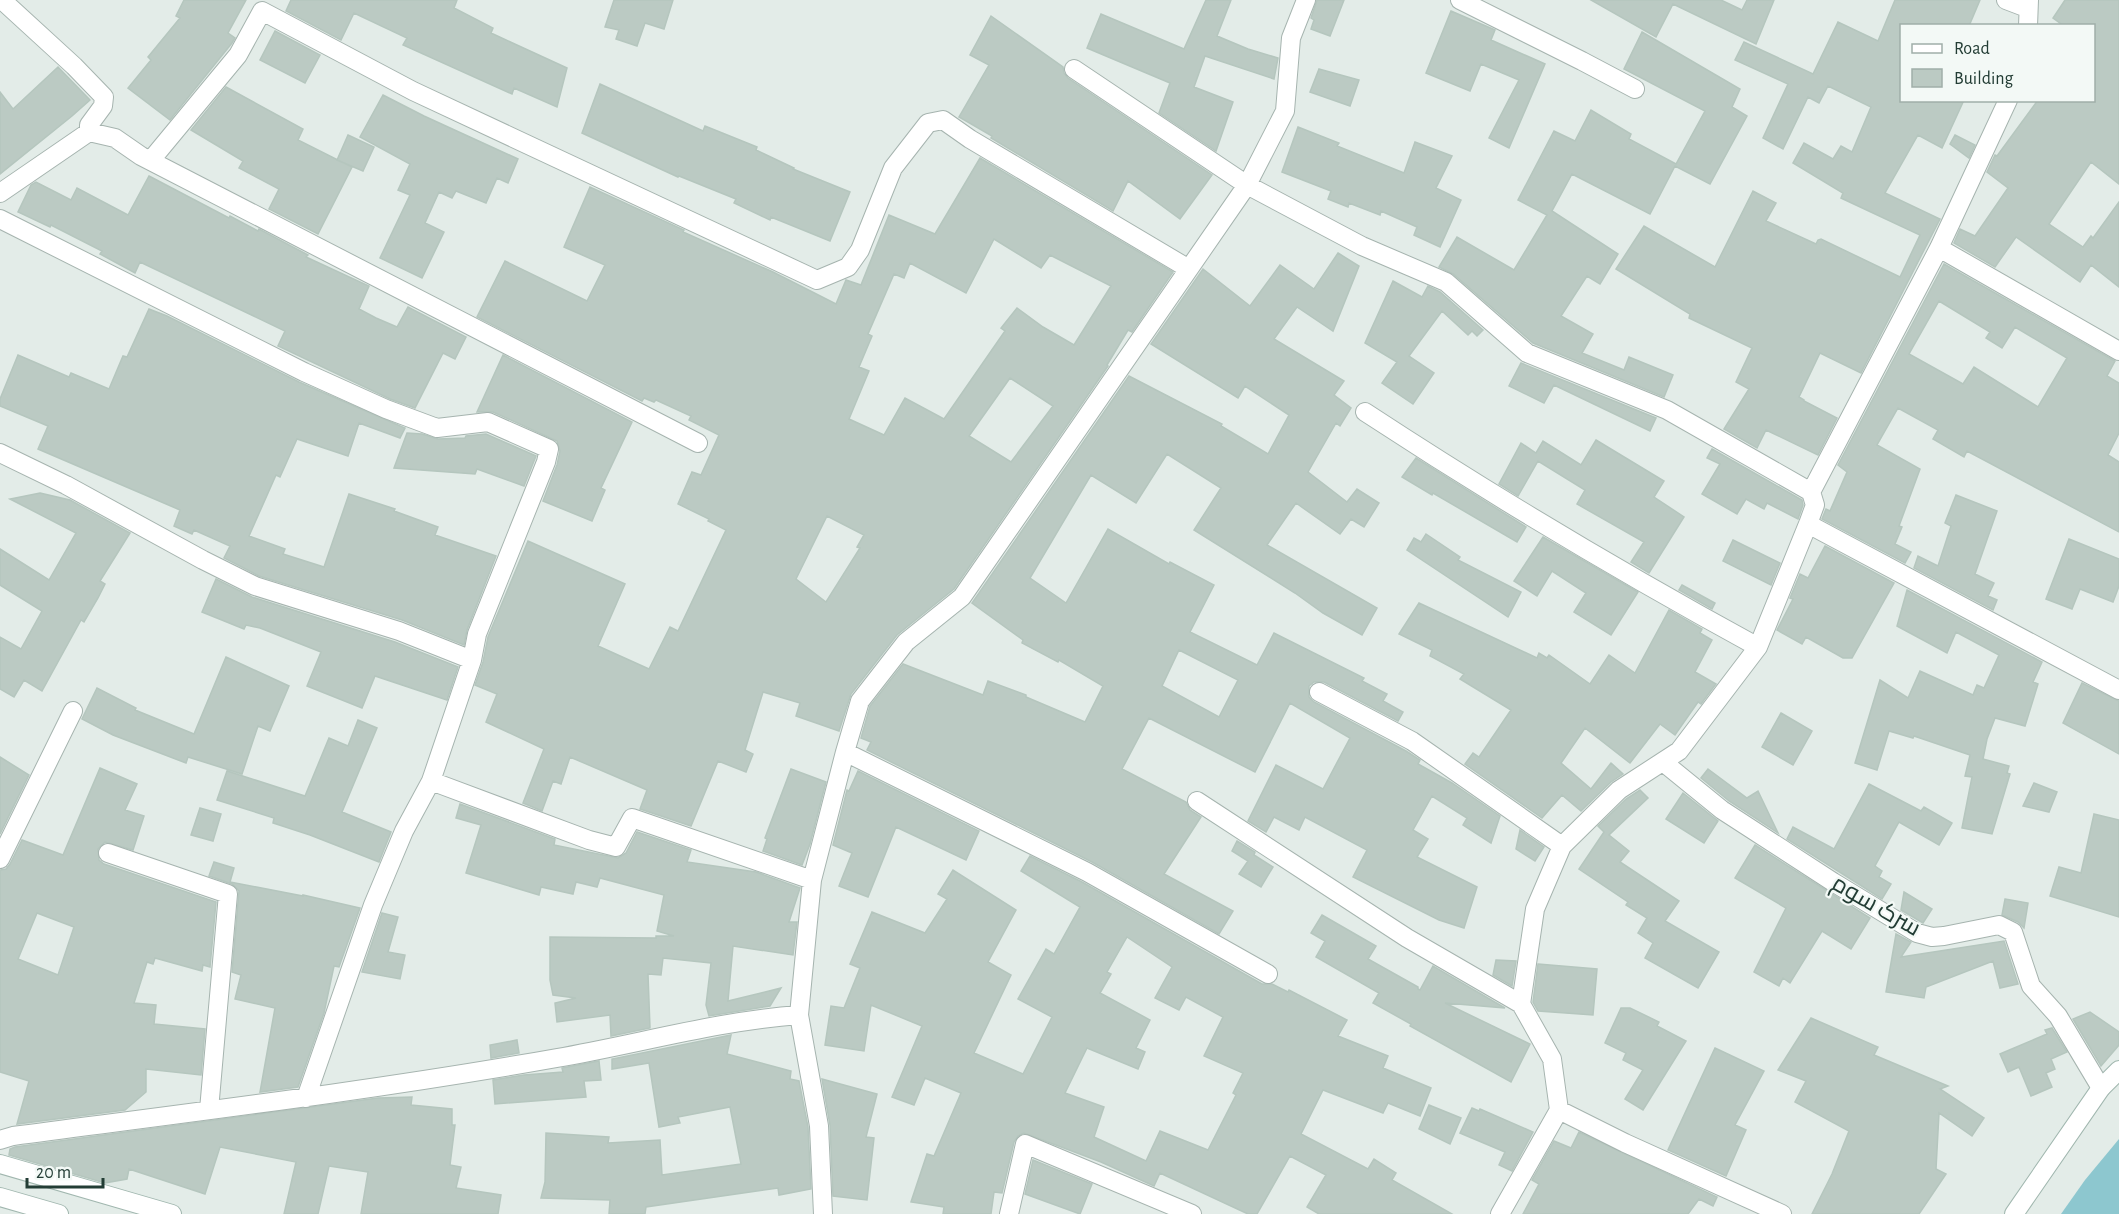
<svg xmlns="http://www.w3.org/2000/svg" width="2119" height="1214" viewBox="0 0 2119 1214" font-family="'Alegreya Sans',Cairo,sans-serif">
<style>
.water{fill:#8dc7cf}
.building{fill:#bbcac3;stroke:#b5c6be;stroke-width:1.5;fill-rule:evenodd}
.lines{fill:none;stroke-linecap:round;stroke-linejoin:round}
.street-casing{stroke:#a6b4af;stroke-width:20}
.secondary-casing{stroke:#a1b7af;stroke-width:20}
.street{stroke:#fff;stroke-width:18}
.secondary{stroke:#fff;stroke-width:18}
.labels{text-anchor:middle;dominant-baseline:central;stroke-width:4.5;stroke-linejoin:round;paint-order:stroke}
.street-label{font-size:24px;fill:#233d35;stroke:#f3f9f6}
</style>
<rect width="100%" height="100%" fill="#e3ece8"/>
<!-- water -->
<path class="water" d="M2119,1139V1214H2061L2085,1180Z"/>
<!-- building -->
<path class="building" d="M184,0H246L228,33L235,38L232,43L170,120L128,88L151,60L148,57L180,18L176,16Z
M291,0H457L454,8L493,28L491,33L567,68L557,107L514,88L512,94L403,45L407,38L354,13L341,40L286,11Z
M614,0H673L664,29L645,23L637,46L616,39L619,30L605,27Z
M1206,0H1231L1217,36L1248,49L1278,58L1274,79L1205,56L1194,87L1233,102L1216,151L1159,113L1170,83L1087,48L1101,14L1184,49Z
M1317,0H1344L1330,36L1311,29L1314,20L1311,18Z
M1591,0H1721L1742,10L1747,0H1774L1756,44L1673,4L1656,37Z
M1895,0H1980L1969,26H1902V100H1964L1942,148L1918,135L1885,193L1940,219L1861,373L1820,353L1799,397L1804,400V401L1837,418L1818,455L1766,430L1757,448L1724,429L1749,389L1736,382L1752,348L1689,318L1690,314L1616,269L1644,226L1715,267L1753,191L1776,203L1766,221L1816,244L1818,240L1821,239L1900,277L1920,235L1841,198L1843,193L1793,163L1804,143L1833,159L1841,146L1852,152L1871,107L1828,86L1819,103L1808,97L1783,149L1763,138L1788,84L1735,60L1744,42L1813,74L1838,22L1878,41Z
M2065,0H2119V184L2091,162L2049,224L2083,247L2091,236L2093,238L2119,202V287L2091,265L2080,282L2016,237L1995,267L1954,243L1960,229L1975,236L2008,188L1987,172L1995,155L1997,156L2038,100H2094V26H2064L2053,18Z
M1451,11L1495,30L1491,40L1545,64L1509,148L1489,138L1519,80L1481,64L1470,91L1426,73Z
M991,16L1063,67L1064,73L1068,78L1212,175L1180,219L1128,181L1113,211L991,138L992,136L959,117L989,65L970,55Z
M275,31L320,55L305,83L260,60Z
M1642,32L1740,89L1732,107L1747,116L1710,184L1675,166L1650,214L1572,174L1552,211L1618,254L1600,284L1587,276L1561,316L1593,334L1582,353L1624,370L1629,357L1673,375L1664,397L1533,343L1453,274L1439,267L1457,237L1514,270L1547,215L1518,200L1554,131L1575,141L1591,110L1631,134L1629,139L1676,164L1705,111L1624,69Z
M58,67L90,100L72,116L0,174V92L13,109Z
M1319,69L1359,80L1350,106L1310,92Z
M600,84L703,131L705,126L757,147L756,150L794,168L793,169L850,192L830,241L771,217L770,220L734,203L736,199L679,176L678,177L582,133Z
M226,87L303,129L298,140L352,167L318,234L269,209L279,189L239,168L243,161L191,130Z
M383,95L424,116L518,159L508,183L497,178L486,203L456,191L452,198L439,192L425,223L444,232L422,278L380,258L410,195L398,190L410,164L360,137Z
M1298,127L1339,143L1337,146L1404,173L1415,142L1452,156L1436,188L1461,200L1440,247L1414,235L1417,227L1381,211L1380,215L1349,203L1348,207L1328,199L1331,191L1282,172Z
M348,135L374,147L363,171L337,160Z
M1955,135L1975,145L1969,158L1950,144Z
M980,158L1173,272L1132,332L1128,330L1107,365L1108,366L954,589L897,635L851,694L839,731L796,716L800,703L763,692L745,750L753,754L746,772L718,761L691,826L640,809L647,790L570,757L561,784L553,781L542,811L523,803L544,749L486,722L497,694L475,685L483,662L488,637L528,541L625,584L598,646L649,669L670,627L678,631L726,530L708,521L709,519L678,504L692,472L701,475L719,435L689,420L691,416L656,400L654,402L644,398L642,401L477,317L505,261L587,301L605,265L564,247L590,187L684,230L683,232L773,272L836,304L846,280L861,285L889,215L935,234ZM994,239L1041,268L1050,255L1111,286L1074,345L1043,327L1017,308L1001,328L1005,331L944,419L905,398L884,435L849,419L869,371L859,367L872,336L868,334L894,274L904,278L910,263L966,293ZM1010,378L1053,406L1011,462L969,436ZM827,516L864,535L857,547L860,548L826,602L796,579Z
M149,176L229,218L230,216L258,231L259,229L308,255L306,257L369,286L359,309L376,318L397,327L408,307L466,337L455,359L443,353L415,408L390,399L278,346L285,331L140,262L135,273L100,254L102,251L51,225L50,227L18,212L31,185L36,182L71,200L77,188L128,215Z
M1338,253L1359,266L1333,331L1297,307L1274,339L1344,381L1334,395L1351,408L1340,426L1336,423L1308,472L1347,502L1357,489L1379,503L1364,527L1351,519L1340,534L1296,503L1267,545L1377,608L1362,635L1323,613L1295,593L1194,530L1221,488L1167,454L1136,503L1091,475L1030,578L1066,603L1108,529L1169,564L1170,562L1214,585L1190,632L1257,665L1274,633L1364,678L1362,681L1387,694L1383,701L1403,712L1398,721L1324,682H1314L1309,686V697L1314,702L1406,751L1420,760L1418,764L1452,783L1500,816L1491,843L1463,825L1467,818L1432,796L1413,830L1428,839L1417,857L1477,887L1464,928L1439,920L1353,877L1367,850L1305,817L1299,830L1274,817L1266,832L1248,821L1276,765L1323,789L1350,738L1290,703L1255,772L1149,718L1122,769L1186,802L1190,810L1201,817L1164,874L1233,911L1219,934L1092,862L867,750L871,742L861,738L870,706L903,664L983,695L988,681L1026,695V697L1085,722L1103,686L1059,660L1058,662L1022,643L1023,640L972,603L1129,376L1222,424L1221,426L1268,454L1289,415L1245,386L1238,398L1151,344L1203,269L1250,306L1280,265L1314,289ZM1179,650L1238,680L1219,717L1162,686Z
M1944,264L2115,361L2107,376L2119,383V433L2108,455L2119,462V532L1967,451L1964,457L1933,439L1938,430L1898,408L1877,445L1920,469L1899,526L1902,527L1895,544L1911,552L1905,563L1822,519L1826,509L1830,511L1847,472L1838,465ZM1939,301L1990,332L1986,338L2002,348L2015,327L2067,358L2038,407L1974,367L1963,384L1909,354Z
M1393,281L1422,297L1428,286L1440,292L1483,330L1477,336L1472,331L1468,335L1442,311L1409,356L1434,373L1413,404L1382,383L1397,362L1365,343Z
M149,309L167,316L299,382L405,428L400,438L359,423L348,456L297,439L280,477L276,475L249,536L285,549L283,554L324,567L349,494L395,509L394,511L438,527L435,535L496,556L467,630L464,645L402,620L259,576L224,558L230,546L194,530L192,534L174,526L180,510L38,449L48,426L0,406V399L18,355L69,377L71,373L109,389L123,356L127,357Z
M503,355L632,422L601,488L605,490L592,521L543,501L557,465L560,451L557,441L493,412H477Z
M1521,363L1656,418L1650,431L1554,385L1544,403L1509,386Z
M407,433L422,434L438,439L465,438L466,436L486,434L536,456L524,486L477,469L475,474L394,468Z
M1596,440L1664,481L1654,497L1684,517L1649,573L1631,562L1644,542L1577,504L1585,490L1538,461L1518,496L1499,484L1521,443L1536,453L1543,441L1581,465Z
M1712,449L1802,500L1803,505L1798,519L1767,503L1764,509L1746,499L1737,514L1702,494L1720,464L1707,458Z
M1416,458L1526,527L1517,542L1433,493L1432,495L1402,477Z
M40,493L70,500L130,533L100,581L105,584L98,598L84,622L81,620L42,691L24,680L14,697L0,689V637L21,649L42,611L0,585V549L49,580L76,533L10,499Z
M1956,495L1997,511L1975,574L1994,583L1988,596L1997,600L1993,610L1914,568L1918,556L1938,566L1951,526L1945,523Z
M1426,534L1460,557L1458,560L1521,592L1508,617L1407,550L1414,538L1421,542Z
M1543,537L1638,592L1611,635L1574,612L1586,593L1552,571L1537,596L1514,581Z
M2069,539L2119,559V586L2113,602L2080,589L2072,609L2046,599Z
M1733,540L1780,563L1771,585L1723,561Z
M1825,546L1894,583L1852,658H1843L1806,637L1802,644L1777,630L1793,599L1790,598L1800,574L1808,578Z
M216,579L252,597L395,642L458,667L447,700L375,676L362,708L307,686L321,652L260,628L246,625L244,629L202,612Z
M1682,585L1715,603L1712,609L1679,590Z
M1907,590L2042,662L2033,682L2038,684L2025,726L1995,718L1987,739L1983,759L2009,766L2007,773L2010,774L1992,834L1962,828L1972,777L1965,776L1970,755L1914,736L1913,738L1889,731L1877,770L1855,763L1880,680L1908,698L1920,671L1973,695L1977,685L1984,688L1999,655L1956,632L1947,653L1897,626Z
M1419,603L1537,658L1539,653L1547,658L1549,655L1590,684L1609,655L1635,673L1669,610L1702,629L1700,633L1712,640L1695,672L1716,684L1701,704L1698,702L1675,735L1660,724L1630,763L1585,728L1561,763L1591,789L1611,763L1623,774L1611,782L1581,811L1562,795L1542,818L1465,764L1473,753L1479,757L1511,710L1460,679L1464,674L1430,656L1432,650L1399,634Z
M226,657L289,686L270,731L258,726L242,774L188,757L186,763L113,735L82,719L97,688L136,708L135,710L194,734Z
M2082,683L2119,701V754L2063,723Z
M1781,713L1812,731L1793,765L1762,747Z
M358,720L377,728L342,812L391,832L379,862L310,835L273,823L274,818L217,800L227,771L305,796L329,738L348,746Z
M0,757L29,775L0,834Z
M100,768L137,784L125,810L144,816L133,850L105,842L98,849L99,860L104,864L216,902L210,967L203,965L202,971L155,958L153,964L147,962L134,1003L156,1005L154,1024L205,1029L201,1075L146,1069V1092L125,1110L17,1124L29,1081L0,1072V870L6,869L10,864L22,840L63,855ZM37,913L74,927L58,975L18,959Z
M791,769L826,782L810,844L802,865L763,851L767,839L765,838Z
M1708,769L1747,798L1758,791L1778,833L1729,801L1701,778Z
M858,771L979,831L966,860L896,827L868,897L839,886L852,853L833,845L847,790L849,791Z
M2034,783L2057,792L2049,812L2023,806Z
M1869,784L1921,811L1924,807L1952,823L1939,845L1899,822L1875,866L1882,871L1879,877L1891,884L1882,899L1787,839L1793,827L1834,849Z
M1640,790L1648,798L1609,835L1629,851L1620,862L1679,901L1665,921L1719,952L1698,988L1645,958L1653,943L1638,933L1647,918L1626,905L1628,902L1579,869L1604,832L1598,826L1626,799Z
M1683,793L1718,821L1704,843L1666,819Z
M460,804L555,839L554,845L618,858L626,853L637,832L691,850L687,862L756,872L800,888L789,922H797L793,955L733,946L728,1001L781,988L770,1006L709,1016L706,1005L711,963L663,958L661,975L648,974L650,1028L611,1036L610,1015L557,1022L555,1003L576,998L553,995L550,980V937L656,938V936H674L657,931L664,895L600,878L597,887L576,882L573,894L541,887L539,895L466,873L481,825L456,818Z
M200,808L221,814L213,841L191,835Z
M2094,814L2119,820V917L2050,896L2059,867L2081,873Z
M1520,830L1544,847L1535,861L1516,849Z
M1237,841L1255,852L1254,855L1273,867L1261,887L1239,874L1248,861L1232,851Z
M1755,845L1870,918L1851,949L1822,931L1790,983L1783,978L1779,986L1754,972L1786,908L1735,878Z
M1030,856L1082,882L1262,984H1272L1288,992L1289,990L1347,1020L1338,1036L1388,1056L1383,1068L1431,1088L1420,1116L1388,1103L1383,1113L1323,1090L1301,1134L1368,1169L1374,1159L1396,1173L1392,1180L1452,1214H1319L1307,1207L1326,1175L1290,1156L1257,1214H1248L1160,1173L1154,1186L1101,1162L1024,1133L1018,1136L1014,1142L1002,1193L994,1192L991,1214H943L944,1207L911,1202L927,1154L934,1156L961,1093L925,1078L914,1105L892,1097L922,1026L871,1005L864,1051L825,1045L831,1006L844,1008L860,968L850,964L872,912L925,933L947,899L938,894L953,870L1016,910L988,962L1011,975L974,1053L1023,1074L1052,1017L1018,999L1046,949L1054,954L1080,907L1021,871ZM1127,937L1172,967L1155,998L1179,1010L1186,997L1223,1017L1204,1056L1243,1073L1233,1093L1236,1095L1208,1150L1160,1131L1146,1161L1094,1137L1104,1107L1065,1093L1087,1048L1138,1069L1145,1052L1136,1048L1150,1020L1100,993L1111,974L1107,972Z
M214,862L234,868L230,882L303,896V895L360,908L339,967L334,966L324,1013L298,1087L260,1092L275,1008L235,999L241,975L232,972L239,891L232,884L209,876Z
M1904,892L1932,909L1923,923L1901,910Z
M2005,899L2028,903L2024,928L2018,922L2002,915Z
M382,913L398,917L388,952L405,955L400,979L362,972Z
M1322,915L1376,946L1368,959L1418,987V989L1420,990L1433,966L1505,1008L1445,1003L1530,1044L1511,1082L1410,1026L1411,1024L1373,1003L1379,993L1316,957L1325,941L1311,933Z
M1896,934L1911,942L1901,957L2004,941L2018,984L2000,988L1993,961L1926,987L1924,998L1886,992Z
M1496,960L1516,961L1512,986L1493,975Z
M1538,964L1597,969L1593,1015L1538,1011L1533,1002Z
M1621,1008H1630L1659,1022L1657,1026L1686,1041L1643,1110L1625,1099L1643,1070L1623,1060L1626,1053L1605,1043Z
M2090,1012L2119,1032V1045L2101,1066L2073,1019Z
M1811,1018L1878,1047L1874,1055L1948,1086L1940,1089L1984,1118L1972,1136L1939,1113L1936,1169L1946,1174L1919,1214H1812L1832,1174L1849,1131L1795,1102L1806,1081L1778,1070Z
M2052,1028L2067,1052L2051,1059L2055,1069L2046,1073L2052,1087L2031,1096L2019,1067L2008,1072L2000,1054L2047,1034L2045,1030Z
M731,1035L727,1054L791,1071L790,1079L799,1081L808,1127L811,1189L779,1195L778,1188L646,1207L645,1214H609L610,1200L541,1198L545,1182L546,1133L609,1137L608,1143L660,1140L662,1175L741,1164L730,1107L678,1117L680,1123L659,1127L649,1063L612,1069V1059Z
M517,1040L519,1053L491,1058L490,1045Z
M1715,1048L1764,1071L1735,1125L1746,1130L1726,1176L1668,1150Z
M599,1061L601,1080L584,1081L586,1097L495,1104L493,1080L524,1075L563,1072L562,1068Z
M822,1079L877,1094L866,1137L874,1138L867,1200L833,1196L830,1125Z
M412,1097L411,1105L452,1109V1125H455L450,1165L461,1167L456,1188L501,1195L498,1214H361L368,1172L329,1166L318,1214H284L296,1162L220,1147L205,1194L129,1169L127,1179L105,1183L9,1155L10,1149L15,1147L378,1098Z
M1429,1105L1461,1118L1450,1144L1419,1129Z
M1472,1108L1479,1111L1480,1109L1533,1132L1512,1171L1499,1165L1505,1152L1460,1133Z
M1579,1132L1717,1197L1713,1206L1699,1199L1688,1214H1523L1539,1184L1532,1180L1554,1141L1571,1148Z
M1033,1160L1092,1184L1080,1214L1025,1194Z"/>
<g class="lines">
<defs>
<path id="street" d="M2,0L74,66L104,97L103,106L89,125V132
M1460,0L1582,61L1635,89
M2006,0L2027,8
M2028,26L2029,0
M1074,69L1247,185L1362,246L1446,282L1527,353L1667,410L1811,492
M151,160L238,55L262,11L413,91L817,280L848,267L860,250L893,168L928,123L943,120L970,139L1189,269
M0,193L89,132L115,138L141,156L698,443
M0,219L304,372L386,409L437,428L488,422L549,449L546,462L477,634L472,660L431,781L404,831L373,905L306,1098
M1939,248L2119,351
M1365,412C1493,496 1624,574 1758,647
M0,453L66,485L203,560L255,586L399,631L472,660
M1808,524L2119,690
M1319,692L1412,741L1562,846
M845,752L1087,872L1268,974
M1663,762L1722,810L1833,882L1917,933L1932,937L1944,936L1999,925L2013,932L2031,986L2058,1016L2101,1088
M431,781L589,840L616,847L632,818L812,880
M1197,801L1407,938L1521,1004
M108,853L228,894L209,1110
M0,859L73,711
M1559,1110L1625,1143L1782,1214
M0,1140L13,1136C195,1112 377,1090 557,1058C638,1044 717,1021 799,1015
M823,1214L819,1126L799,1015L812,880L845,752L860,701L906,642L962,597L1247,185L1285,111L1291,38L1306,0
M1009,1214L1025,1144L1192,1214
M1500,1214L1559,1110L1552,1059L1521,1004L1535,909L1562,846L1619,790L1679,751L1758,647L1808,524L1815,505L1811,492L1939,248L2008,100"/>
<path id="secondary" d="M0,1164L172,1214
M0,1197L59,1214
M2014,1214L2101,1088L2119,1070"/>
</defs>
<!-- street casing -->
<use href="#street" class="street-casing"/>
<!-- secondary casing -->
<use href="#secondary" class="secondary-casing"/>
<!-- street -->
<use href="#street" class="street"/>
<!-- secondary -->
<use href="#secondary" class="secondary"/>
</g>
<g class="labels">
<!-- street labels -->
<g class="street-label">
<text transform="translate(1876 906) rotate(30)">سرک سوم</text>
</g>
</g>
<!-- legend -->
<rect x="1900" y="24" width="195" height="78" fill="#f3f9f6" stroke="#a0aea9" stroke-width="1.5"/>
<rect x="1912" y="44" width="30" height="9" fill="#ffffff" stroke="#a0aea9" stroke-width="1.5"/>
<text x="1954" y="54" font-size="18" fill="#233d35">Road</text>
<rect x="1912" y="69" width="30" height="18" fill="#bbcac3" stroke="#a0aea9" stroke-width="1.5"/>
<text x="1954" y="84" font-size="18" fill="#233d35">Building</text>
<!-- scale -->
<path d="M27 1178v9h76v-9" fill="none" stroke="#233d35" stroke-width="3"/>
<text x="36" y="1178" font-size="18" fill="#233d35" stroke="#f3f9f6" stroke-width="4.5" paint-order="stroke">20 m</text>
</svg>
